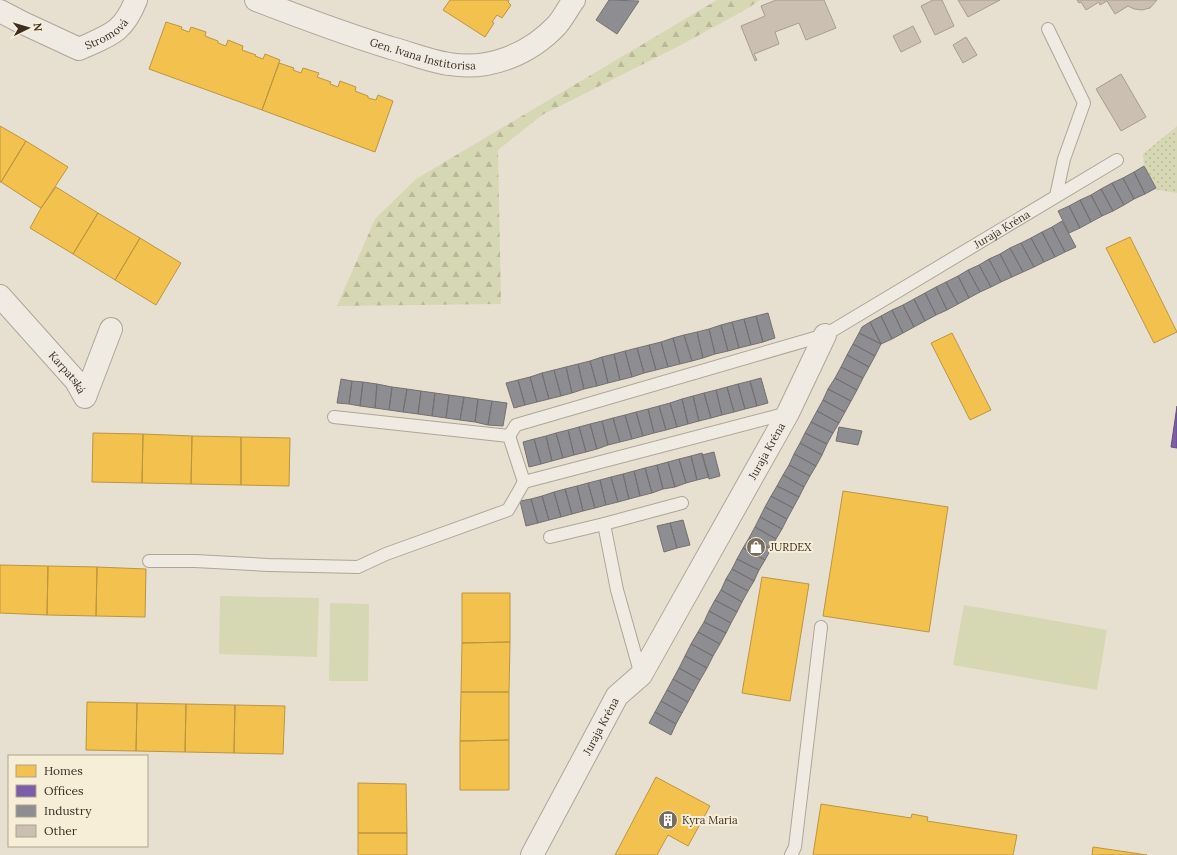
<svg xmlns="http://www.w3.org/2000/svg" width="1177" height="855" viewBox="0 0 1177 855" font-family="Lora,serif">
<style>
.grass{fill:url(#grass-dots)}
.forest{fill:url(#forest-firs)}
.park{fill:#d6d7b3}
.homes{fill:#f2c14e;stroke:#bc9540}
.offices{fill:#7b5ea7;stroke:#68507e}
.industry{fill:#8d8d92;stroke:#757070}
.building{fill:#cbbfb2;stroke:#a89c90}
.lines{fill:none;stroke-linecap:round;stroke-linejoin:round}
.lane-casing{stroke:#ada599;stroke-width:14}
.street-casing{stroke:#ada599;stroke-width:24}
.lane{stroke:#efebe3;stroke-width:12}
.street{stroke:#efebe3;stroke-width:22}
.labels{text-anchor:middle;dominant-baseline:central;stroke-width:4;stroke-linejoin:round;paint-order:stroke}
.street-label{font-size:11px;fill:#3d2e20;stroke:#f7eed8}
.poi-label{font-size:11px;fill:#3d2e20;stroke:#f7eed8;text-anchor:start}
</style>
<defs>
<pattern id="grass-dots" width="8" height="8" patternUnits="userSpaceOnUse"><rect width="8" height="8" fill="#d6d7b3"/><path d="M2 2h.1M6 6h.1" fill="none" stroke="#b9b99a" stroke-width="1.8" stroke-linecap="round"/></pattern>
<pattern id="forest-firs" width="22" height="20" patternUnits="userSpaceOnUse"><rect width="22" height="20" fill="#d6d7b3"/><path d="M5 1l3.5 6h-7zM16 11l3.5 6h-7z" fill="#b9b99a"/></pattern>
</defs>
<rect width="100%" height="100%" fill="#e7e0d1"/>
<!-- grass -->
<path class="grass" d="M1177,126V193L1153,189L1156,188L1144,166L1143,154Z"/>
<!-- forest -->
<path class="forest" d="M717,0H760L745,10L679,46L542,115L498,150L501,304L337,306L375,219L416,179Z"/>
<!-- park -->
<path class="park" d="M220,596L319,598L317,657L219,654Z
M330,603L369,604L368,681H329Z
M964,605L1107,630L1097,690L953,665Z"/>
<!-- homes -->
<path class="homes" d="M450,0H509L508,2L511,5L502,18L497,15L492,22L494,23L485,37L443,10Z
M166,22L182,27L181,29L189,32L191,27L206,32L205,36L218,41V43L226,46L228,40L243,46L242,50L256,55L255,56L263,59L265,54L280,60L262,110L149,69Z
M279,63L294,68L293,70L301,73L303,68L319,73L317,77L331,82L330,84L338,87L340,81L356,87L355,91L368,96V98L376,100L378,95L393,101L375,152L262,110Z
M0,126L26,141L1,182H0Z
M26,141L68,167L41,208L1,182Z
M56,187L98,213L73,254L30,228L41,208Z
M98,213L140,238L115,280L73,254Z
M1130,237L1177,332L1154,343L1106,248Z
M140,238L181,263L156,305L115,280Z
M952,333L991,410L970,420L931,343Z
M93,433L143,434L142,483L92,482Z
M143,434L192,436L191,484L142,483Z
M192,436L241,437V485L191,484Z
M241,437L290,438L289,486L241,485Z
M843,491L948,507L929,632L823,616Z
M0,565L48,566L47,615L0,613Z
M48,566L97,567L96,616L47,615Z
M97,567L146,569L145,617L96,616Z
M762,577L809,584L790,701L742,693Z
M462,593H510V642L462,643Z
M510,642L509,692H461L462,643Z
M461,692H509V740L460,741Z
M87,702L137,703L136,751L86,750Z
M137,703L186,704L185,752L136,751Z
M186,704L235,705L234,753L185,752Z
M235,705L285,706L283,754L234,753Z
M509,740V790H460V741Z
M656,777L710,806L688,846L668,835L657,855H615Z
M358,783L406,784L407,833H358Z
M821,804L911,818L912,814L928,817L927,821L1017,835L1013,855H813Z
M358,833H407V855H358Z
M1093,847L1147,855H1092Z"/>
<!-- offices -->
<path class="offices" d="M1177,406V448L1171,447Z"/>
<!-- industry -->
<path class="industry" d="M609,0L639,1L617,34L596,20Z
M1144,166L1156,188L1145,194L1134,172Z
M1134,172L1145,194L1134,199L1123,178Z
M1123,178L1134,199L1124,205L1112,183Z
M1112,183L1124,205L1113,211L1101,189Z
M1101,189L1113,211L1102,216L1091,195Z
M1091,195L1102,216L1091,222L1080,200Z
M1080,200L1091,222L1080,228L1069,206Z
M1069,206L1080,228L1069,233L1058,211Z
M1062,221L1076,247L1065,252L1052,227Z
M1052,227L1065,252L1055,257L1042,232Z
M1042,232L1055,257L1044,262L1031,238Z
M1031,238L1044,262L1034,267L1021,243Z
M1021,243L1034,267L1023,272L1010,248Z
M1010,248L1023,272L1012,277L1000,254Z
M1000,254L1012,277L1001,282L989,259Z
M989,259L1001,282L991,287L979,265Z
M979,265L991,287L980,292L968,270Z
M968,270L980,292L969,298L958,276Z
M958,276L969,298L958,304L946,282Z
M946,282L958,304L947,310L936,287Z
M936,287L947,310L936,315L925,293Z
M925,293L936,315L925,321L914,299Z
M914,299L925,321L914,327L903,305Z
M903,305L914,327L903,333L892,310Z
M892,310L903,333L892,339L881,316Z
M768,313L775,338L763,342L756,316Z
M756,316L763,342L751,345L744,319Z
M881,316L892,339L881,344L870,322Z
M744,319L751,345L739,348L732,322Z
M732,322L739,348L728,351L721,325Z
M870,322L881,344L859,333L862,327Z
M721,325L728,351L715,354L709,329Z
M709,329L715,354L703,358L697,332Z
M697,332L703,358L692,361L684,335Z
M859,333L881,344L875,356L853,344Z
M684,335L692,361L680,364L673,338Z
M673,338L680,364L668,367L661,342Z
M661,342L668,367L656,370L649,345Z
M853,344L875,356L869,367L847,355Z
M649,345L656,370L644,373L637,348Z
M637,348L644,373L632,377L625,351Z
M625,351L632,377L620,380L614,354Z
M614,354L620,380L608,383L602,357Z
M847,355L869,367L863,378L841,367Z
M602,357L608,383L597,386L590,361Z
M590,361L597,386L584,389L578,364Z
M578,364L584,389L572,393L566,367Z
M566,367L572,393L561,396L554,370Z
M841,367L863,378L857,390L835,378Z
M554,370L561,396L549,399L542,373Z
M542,373L549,399L537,402L530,377Z
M530,377L537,402L525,405L518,380Z
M761,378L768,403L757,406L750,381Z
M835,378L857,390L851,401L828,389Z
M341,379L352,381L349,404L337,403Z
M518,380L525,405L514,408L506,383Z
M352,381L363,382L360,406L349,404Z
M750,381L757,406L745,409L738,384Z
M363,382L377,384L375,408L360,406Z
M377,384L392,387L389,410L375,408Z
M738,384L745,409L734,412L727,387Z
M392,387L407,389L403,412L389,410Z
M727,387L734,412L722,415L716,390Z
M407,389L421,391L418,414L403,412Z
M828,389L851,401L845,412L823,400Z
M716,390L722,415L711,418L704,393Z
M421,391L435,393L432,416L418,414Z
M435,393L449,395L446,418L432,416Z
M704,393L711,418L699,421L693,396Z
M449,395L464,397L460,420L446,418Z
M693,396L699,421L688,424L682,399Z
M464,397L478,399L475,422L460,420Z
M478,399L492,401L488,425L475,422Z
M682,399L688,424L677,427L670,403Z
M823,400L845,412L839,423L817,411Z
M492,401L507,403L503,426L488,425Z
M670,403L677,427L666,430L659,406Z
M659,406L666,430L654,433L648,409Z
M648,409L654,433L643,436L636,412Z
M817,411L839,423L833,433L811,422Z
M636,412L643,436L632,439L625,415Z
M625,415L632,439L620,442L613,418Z
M613,418L620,442L608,445L602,421Z
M602,421L608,445L597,449L590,424Z
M811,422L833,433L827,444L805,433Z
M590,424L597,449L586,452L579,427Z
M579,427L586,452L574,455L568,430Z
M839,427L862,431L858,445L836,441Z
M568,430L574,455L563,458L556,433Z
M556,433L563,458L552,461L546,436Z
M805,433L827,444L822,455L800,443Z
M546,436L552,461L541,464L534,439Z
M534,439L541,464L529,467L523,442Z
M800,443L822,455L816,466L794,454Z
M714,452L720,476L709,479L702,455Z
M702,453L709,477L697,480L691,456Z
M794,454L816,466L810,476L789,465Z
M691,456L697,480L686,483L679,459Z
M679,459L686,483L675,487L668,462Z
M668,462L675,487L663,489L657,465Z
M657,465L663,489L652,493L645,468Z
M789,465L810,476L804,487L783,475Z
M645,468L652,493L640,496L634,471Z
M634,471L640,496L629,499L623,474Z
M623,474L629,499L618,502L611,477Z
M783,475L804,487L799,497L777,486Z
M611,477L618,502L606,505L600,480Z
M600,480L606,505L595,508L588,483Z
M588,483L595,508L583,511L577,486Z
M577,486L583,511L572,514L565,489Z
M777,486L799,497L793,508L771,496Z
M565,489L572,514L561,517L554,492Z
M554,492L561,517L549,520L542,496Z
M542,496L549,520L538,523L531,499Z
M771,496L793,508L787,519L765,507Z
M531,499L538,523L526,526L520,501Z
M765,507L787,519L782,529L760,517Z
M760,517L782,529L776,539L755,527Z
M683,520L690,545L677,548L670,523Z
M670,523L677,548L664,552L657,526Z
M755,527L776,539L771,549L749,538Z
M749,538L771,549L765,560L743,548Z
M743,548L765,560L759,570L737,559Z
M737,559L759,570L754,581L732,569Z
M732,569L754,581L748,591L726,579Z
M726,579L748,591L742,602L721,590Z
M721,590L742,602L737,612L715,600Z
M715,600L737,612L731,623L709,611Z
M709,611L731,623L726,633L704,622Z
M704,622L726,633L720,644L698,632Z
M698,632L720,644L713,656L691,644Z
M691,644L713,656L707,668L685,656Z
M685,656L707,668L700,680L679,668Z
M679,668L700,680L694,691L673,679Z
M673,679L694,691L688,702L667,690Z
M667,690L688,702L682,713L661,701Z
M661,701L682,713L676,724L655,712Z
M655,712L676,724L671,735L649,723Z"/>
<!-- building -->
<path class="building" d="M776,0H824L836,28L806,40L799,23L775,32L779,44L754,54L757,60L755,61L741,26L765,16L761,6Z
M933,0H942L954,26L935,35L921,6Z
M958,0H1000L968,17Z
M1077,0H1157L1150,8L1142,10L1134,9L1128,6L1115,14L1107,1L1100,5L1099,2L1086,10L1081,2L1079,3Z
M913,26L921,42L901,52L893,36Z
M966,37L977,55L963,63L953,45Z
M1121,74L1146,117L1121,131L1096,89Z"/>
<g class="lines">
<defs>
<g id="lane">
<path d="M1048,29L1084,103L1064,159L1056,196"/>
<path d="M334,417L509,436L524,482L788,413"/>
<path id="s1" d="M509,436L516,425L825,335L1117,160"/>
<path d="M550,537L604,524"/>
<path d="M149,561H195L269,565L358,567L386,554L508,510L524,482"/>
<path d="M641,675L617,590L604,524L682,503"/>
<path d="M791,855L795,847L821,627"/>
</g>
<g id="street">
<path id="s2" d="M256,0C300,17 345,34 391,48C410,53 429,61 449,64C489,71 530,54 557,25C563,18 568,8 574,0"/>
<path id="s3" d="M0,11L23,23L79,49C110,35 123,33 136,0"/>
<path id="s4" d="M0,296L76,381L85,397L111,329"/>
<path id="s5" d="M532,855L617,696L641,675L788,413L825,335"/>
</g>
</defs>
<!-- lane casing -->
<use href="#lane" class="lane-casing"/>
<!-- street casing -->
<use href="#street" class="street-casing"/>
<!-- lane -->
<use href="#lane" class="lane"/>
<!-- street -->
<use href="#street" class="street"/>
</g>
<!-- icons -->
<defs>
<symbol id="shop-disc" viewBox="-11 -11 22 22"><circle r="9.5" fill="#786c5e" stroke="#f7eed8"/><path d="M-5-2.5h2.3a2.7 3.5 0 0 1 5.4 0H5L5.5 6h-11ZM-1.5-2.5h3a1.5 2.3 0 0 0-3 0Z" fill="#fff"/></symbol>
<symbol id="building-disc" viewBox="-11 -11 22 22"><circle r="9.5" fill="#786c5e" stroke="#f7eed8"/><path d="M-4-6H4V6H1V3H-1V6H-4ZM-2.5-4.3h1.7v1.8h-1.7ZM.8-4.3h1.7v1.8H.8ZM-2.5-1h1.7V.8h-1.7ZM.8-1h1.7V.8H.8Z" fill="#fff"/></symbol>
</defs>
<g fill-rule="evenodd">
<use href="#shop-disc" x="745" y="536" width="22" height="22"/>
<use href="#building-disc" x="657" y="809" width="22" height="22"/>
</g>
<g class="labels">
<!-- street labels -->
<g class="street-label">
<text stroke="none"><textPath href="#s3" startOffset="119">Stromová</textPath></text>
<text stroke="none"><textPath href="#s2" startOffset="176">Gen. Ivana Institorisa</textPath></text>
<text stroke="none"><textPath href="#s1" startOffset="541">Juraja Kréna</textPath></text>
<text stroke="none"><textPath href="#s4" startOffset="102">Karpatská</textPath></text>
<text stroke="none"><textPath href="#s5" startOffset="469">Juraja Kréna</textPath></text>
<text stroke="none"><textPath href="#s5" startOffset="146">Juraja Kréna</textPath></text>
</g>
<!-- poi labels -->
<g class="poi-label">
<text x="770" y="547">JURDEX</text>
<text x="682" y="820">Kyra Maria</text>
</g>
</g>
<!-- legend -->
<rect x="8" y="755" width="140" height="92" fill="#f7eed8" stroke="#ada18e"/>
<rect x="16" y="765" width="20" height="12" fill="#f2c14e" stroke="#ada18e"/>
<text x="44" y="775" font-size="12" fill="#3d2e20">Homes</text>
<rect x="16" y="785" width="20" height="12" fill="#7b5ea7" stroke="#ada18e"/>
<text x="44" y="795" font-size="12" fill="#3d2e20">Offices</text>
<rect x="16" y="805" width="20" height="12" fill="#8d8d92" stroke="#ada18e"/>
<text x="44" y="815" font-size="12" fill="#3d2e20">Industry</text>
<rect x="16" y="825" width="20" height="12" fill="#cbbfb2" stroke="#ada18e"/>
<text x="44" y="835" font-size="12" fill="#3d2e20">Other</text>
<!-- north arrow -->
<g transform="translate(28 28) rotate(85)" stroke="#f7eed8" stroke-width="3" paint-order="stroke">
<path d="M0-3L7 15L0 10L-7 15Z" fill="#3d2e20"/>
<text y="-6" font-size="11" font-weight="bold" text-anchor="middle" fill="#3d2e20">N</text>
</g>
</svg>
